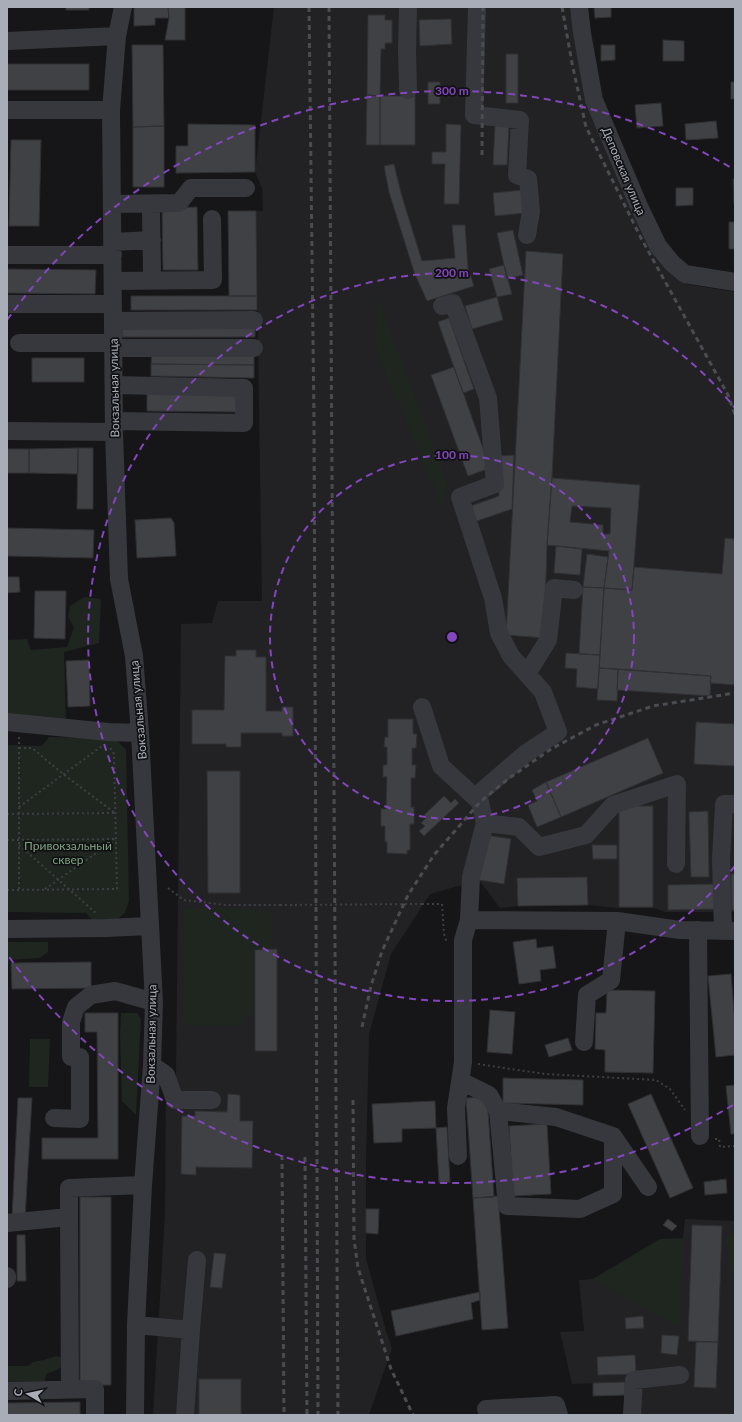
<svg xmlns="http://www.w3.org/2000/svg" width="742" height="1422" viewBox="0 0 742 1422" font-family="Lato,sans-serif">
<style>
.built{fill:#222225}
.green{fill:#1e261f}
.building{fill:#404145;stroke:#303034;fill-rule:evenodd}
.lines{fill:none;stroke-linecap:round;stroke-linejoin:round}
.path{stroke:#3d3f44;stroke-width:2;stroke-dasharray:2 3;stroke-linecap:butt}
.minor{stroke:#37383d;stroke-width:18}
.rail{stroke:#4a4c52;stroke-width:3;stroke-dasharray:5 4;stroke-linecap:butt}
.path-bridge{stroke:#3d3f44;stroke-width:2;stroke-dasharray:2 3;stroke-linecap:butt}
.ring{fill:none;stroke:#8446be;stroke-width:2;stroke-dasharray:7 5}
.labels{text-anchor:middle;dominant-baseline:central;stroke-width:3.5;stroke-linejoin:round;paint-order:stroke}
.street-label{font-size:12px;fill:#a8adb8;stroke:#111113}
.park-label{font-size:12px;fill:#7fa381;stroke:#111113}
.centre{fill:#8446be;stroke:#111113;stroke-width:2}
.ring-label{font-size:12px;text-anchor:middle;font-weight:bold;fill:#8446be;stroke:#111113;stroke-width:3.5;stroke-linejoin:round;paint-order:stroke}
</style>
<rect width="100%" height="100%" fill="#161618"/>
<!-- built -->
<path class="built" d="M274,7H570L579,57L665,262L686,284L735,292V912H665L654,908H617L588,905L587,877L517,878L518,906L500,908L479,880L430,894L391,954L369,1034L366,1162V1259L387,1334L392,1348L369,1415H153L165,1213L166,1075H176L181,624L212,623L218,601H262L256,211H263L262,188L255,172Z
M685,1219L735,1221V1415H640L625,1382L572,1384L560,1332L584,1331L579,1280L656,1274H679Z"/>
<!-- green -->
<path class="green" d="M377,296L448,484L442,506L376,350Z
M84,597L101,599L99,643L64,652L66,724H7V640L27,639L31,650L67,647L74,627L68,617L70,606Z
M49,737L100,738L117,741L126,749L129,901L125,913L116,920L93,921L86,913L7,912V745L42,746Z
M224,907L271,912V949L255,950V1016L242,1015V1026L184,1025V909Z
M7,942H48V952L39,958L9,960L7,973Z
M121,1013H137L141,1019L136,1115L122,1101L120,1036Z
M30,1039H50L48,1087H29Z
M735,1234V1285L725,1237Z
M683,1238L680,1328L593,1279L660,1239Z
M56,1356L63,1358L64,1365L57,1370L46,1374L45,1381L7,1382V1366H28L33,1362L44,1360Z"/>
<!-- building -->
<path class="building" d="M66,7H89V10H66Z
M134,7H168L169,18H155V25L134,26Z
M168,7H185V40H165L169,18Z
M594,7H611V17L595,18Z
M368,15H385V20H392V43H385V49H381L380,96L367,95Z
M451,19L452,44L420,46L419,20Z
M663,40L684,41V61H663Z
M132,45H163L164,126L133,127Z
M601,45H615V60L601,61Z
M506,54H518V103H506Z
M7,64H89V90H7Z
M428,82H440V104H428Z
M731,82H735V99H731Z
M367,95L380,96V145H366Z
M380,96H415V145H380Z
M661,103L663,126L637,128L635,105Z
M716,121L718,138L686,140L685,124Z
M188,124L255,125V172L176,173V146H188Z
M446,124L461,125L459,204H444L445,164H432V152H446Z
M495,125L509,126L507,165H493Z
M164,126V187H133V127Z
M11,140H41L39,226H9Z
M394,164L401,193L422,261L455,258L452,225H465L468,268L474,286L427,301L414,272L389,192L384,166Z
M733,179H735V204H734Z
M676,188H693V205L676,206Z
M523,190L525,213L495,216L493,193Z
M197,207L198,270H163L162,208Z
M228,211H256L257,296H229Z
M729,222H735V249H729Z
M513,230L523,275L507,279L497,233Z
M526,251L563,254L552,478L547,545L544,638L506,635Z
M504,265L512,294L497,297L489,269Z
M7,269L96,270L95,294L7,293Z
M131,296H257V310H131Z
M497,297L503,320L472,329L465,306Z
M449,318L474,389L463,393L438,322Z
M255,324V337H122V325Z
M152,351L254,352V365L151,364Z
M32,358H84V382H32Z
M151,364L254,365V378L151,376Z
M454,367L490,468L468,476L431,375Z
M147,389H240V412L147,411Z
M78,448V474L29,473V449Z
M78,448H93V509H77Z
M7,449H29V473H7Z
M514,455L512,509L474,522L468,507L499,496L498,456Z
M552,478L640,485L632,590L604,588L609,551L547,545ZM572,506L611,508L610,534H603V525L570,522Z
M171,518L174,523L176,556L137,558L135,520Z
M7,528L94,530L93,558L7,556Z
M725,538L735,539V685L710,683L711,676L599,668L604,588L632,590L634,567L722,574Z
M556,546L582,549L580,575L554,573Z
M587,554L608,557L604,588L583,587Z
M7,577H19L20,592L7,593Z
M583,587L604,588L600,655L579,654Z
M35,591H66L65,639L34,638Z
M236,650H256V657H266V711H282V707H293V736H282V733H241V747H226V744H192V710H224L225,656H236Z
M566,653L600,655L598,689L576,687L577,669L565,668Z
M89,660L90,706L68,707L66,661Z
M599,668L618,669L617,701L597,700Z
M618,669L711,676L710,696L617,690Z
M388,719H413V734H417L416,748H412V765H416L415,778H411V807H414V824H410V850H407V854L387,853V842H385V826H381V809H386L387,777H383V765H387V747H384L385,737H388Z
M696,722L735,724V766L694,764Z
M648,738L663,773L561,817L546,782Z
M207,771H240V893H208Z
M546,782L561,817L537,827L528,805L537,801L532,790Z
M444,796L451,803L455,799L459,803L424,836L419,831L425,826L421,823L426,818L424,815Z
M619,806H653V907H619Z
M708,811L709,877H691L689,812Z
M486,835L511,839L504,884L479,880Z
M592,845H617V859H593Z
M731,874H735V910H732Z
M587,877L588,905L518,906L517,878Z
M715,884V909L668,910V885Z
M536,939L537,948L553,946L556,968L540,970L541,981L519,984L513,942Z
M277,949V1051H255V950Z
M91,962V988L12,989L11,963Z
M731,974L735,1024V1055L716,1057L708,976Z
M607,990L655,991L653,1073L605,1072V1050L595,1049L596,1013H606Z
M490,1010L515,1012L512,1054L487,1052Z
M85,1013H118V1159H42V1138H98L97,1032H85Z
M568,1038L572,1050L549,1057L545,1045Z
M503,1078L583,1080V1105L503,1103Z
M735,1085V1134H731L726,1086Z
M228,1094L240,1095V1121H253L252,1168L196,1167V1175L181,1174L182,1116H195V1111L227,1112Z
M651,1094L693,1188L670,1198L628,1104Z
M487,1097L494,1197L473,1198L466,1098Z
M18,1098H32L25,1218H12Z
M435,1101L436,1128L402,1129V1142L374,1143L372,1104Z
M547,1124L551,1194L513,1196L509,1126Z
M447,1127L450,1182L439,1183L436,1128Z
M726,1179L727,1193L705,1195L704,1182Z
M498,1196L508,1328L482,1330L473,1198Z
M80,1197H111V1385H80Z
M366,1209H379L378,1234L366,1233Z
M668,1219L677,1226L672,1231L663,1225Z
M692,1225L722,1226L718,1342L688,1341Z
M17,1235H25L26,1281H17Z
M214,1253L226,1254L222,1288L210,1287Z
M480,1292V1300L471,1303L473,1319L396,1336L391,1311Z
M643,1316L644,1328L626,1329L625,1318Z
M662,1335L679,1336L677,1355L661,1353Z
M696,1342H718L716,1388L694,1387Z
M635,1355L636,1374L598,1375L597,1357Z
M199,1379H241V1415H199Z
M625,1382V1395L593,1396V1383Z
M80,1402V1415H7V1403Z"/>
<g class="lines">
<!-- path -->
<path class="path" d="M19,737V890
M19,748H32L63,774L115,813
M19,807L102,746
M7,814L114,813
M7,840L116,839
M19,845L96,913
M168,888L184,900L226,905H280
M45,889L115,840
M7,890L117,889L114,754L109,746
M422,904H442L444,934L446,940H449
M478,1064L545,1074L656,1080L670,1089L685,1110
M715,1139H719L720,1147L735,1146"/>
<!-- minor -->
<path class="minor" d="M123,7L117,36L111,110L114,432L119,579L134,656L140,733L154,1002L152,1065L143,1185L136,1325L135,1415
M408,7L407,51L408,90
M477,7L474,115L520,120L517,175L528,179L531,211L527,235
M579,7L582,33L594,100L638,204L658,246L672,263L685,274L735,282
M7,41L117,36
M7,110H111
M112,204L179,203L191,188H246
M151,213L152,270
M113,242L152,240
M7,255H113
M113,281L213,280L212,219
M7,304H113
M442,306L453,303L488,398L495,484L460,497L493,598L499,633L511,656L543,692L558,732L525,754L475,797
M113,321L254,320
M19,343H113
M113,348H254
M114,385L244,388V423L114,421
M7,431L114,432
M527,674L548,640L554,588L574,590
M422,707L441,766L480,802L485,823
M7,722L108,732L140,733
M469,920L471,877L485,823L519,827L539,847L586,835L613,805L677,784L676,864
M7,929L106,928L149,926
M698,930L700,1136
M723,930L721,859L724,804H735
M584,1042L587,995L611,980L617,921
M152,1065L166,1075L175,1100H212
M461,1081L489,1095L498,1111L507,1206L580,1209L613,1194V1136
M498,1111L556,1117L613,1136L648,1187
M54,1118L80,1119V1057H71V1022L76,1007L91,995L115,991L154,1002
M458,1156L456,1108L463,1062V940L469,920L617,921L680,930L735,931
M69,1217L70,1390
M7,1223L69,1217V1188L143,1185
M7,1276V1279
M136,1325L191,1330L185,1415
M191,1330L197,1260
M7,1391L95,1389V1415
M486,1409L556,1405L559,1415
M632,1415L634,1380L680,1375"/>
<!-- rail -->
<path class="rail" d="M309,7L314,421L318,1415
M329,7L338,1415
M562,7L572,63L586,127L641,238L728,395L735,415
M482,155L483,7
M362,1027L371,986L382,951L408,895L434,855L480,802L508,779L551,749L596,725L653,706L735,693
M353,1100L354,1239L358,1268L391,1369L413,1415
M282,1155L284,1415
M305,1157L307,1415"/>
<!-- path-bridge -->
<path class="path-bridge" d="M280,905L422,904"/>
</g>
<!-- distance rings -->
<g class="ring">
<circle cx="452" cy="637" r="182"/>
<path d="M735 866A364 364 0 1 1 735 408"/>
<path d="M733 1105A546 546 0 0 1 7 954M7 320A546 546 0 0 1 733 169"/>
</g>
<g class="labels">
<!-- street labels -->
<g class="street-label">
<text transform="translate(624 171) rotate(67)">Деповская улица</text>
<text transform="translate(114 388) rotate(-91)">Вокзальная улица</text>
<text transform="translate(138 710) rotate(-95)">Вокзальная улица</text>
<text transform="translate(151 1034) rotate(-89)">Вокзальная улица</text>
</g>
<!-- park labels -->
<g class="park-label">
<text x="68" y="845">Привокзальный<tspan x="68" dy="14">сквер</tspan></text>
</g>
</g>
<circle cx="452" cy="637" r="6" class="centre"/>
<g class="ring-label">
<text x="452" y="95">300 m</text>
<text x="452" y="277">200 m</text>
<text x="452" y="459">100 m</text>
</g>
<!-- border -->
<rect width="742" height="1422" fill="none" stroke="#a8adb8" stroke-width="16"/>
<!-- north arrow -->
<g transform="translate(28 1394) rotate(279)" stroke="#111113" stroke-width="3" paint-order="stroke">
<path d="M0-3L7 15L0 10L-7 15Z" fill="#a8adb8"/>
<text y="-6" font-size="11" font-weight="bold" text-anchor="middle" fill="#a8adb8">С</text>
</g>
</svg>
